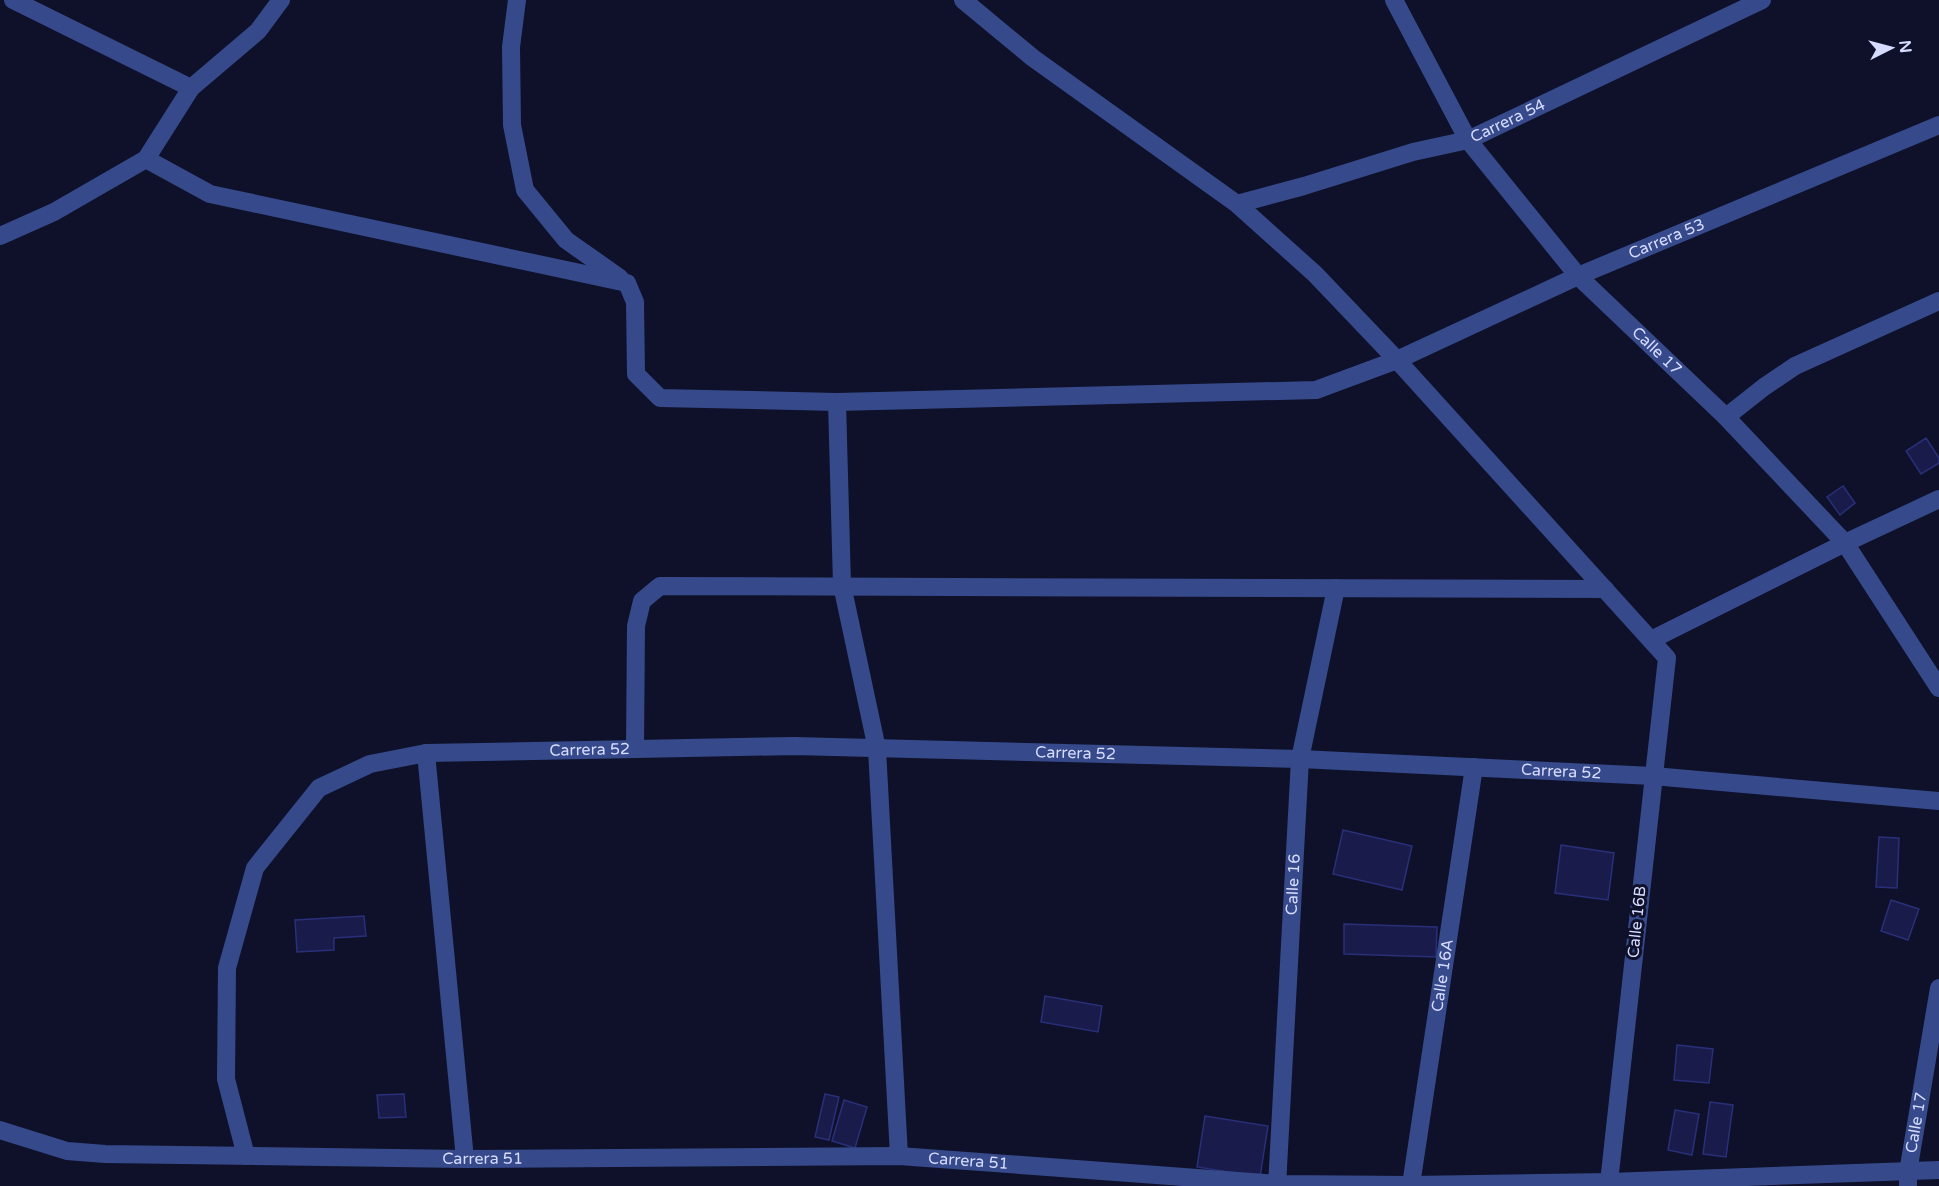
<svg xmlns="http://www.w3.org/2000/svg" width="1939" height="1186" viewBox="0 0 1939 1186" font-family="'Varela Round',sans-serif">
<style>
.building{fill:#191c4b;stroke:#292f79;stroke-width:1.5}
.lines{fill:none;stroke-linecap:round;stroke-linejoin:round}
.minor{stroke:#36498b;stroke-width:18}
.labels{text-anchor:middle;dominant-baseline:central;stroke-width:6;stroke-linejoin:round;paint-order:stroke}
.street-label{font-size:16px;fill:#d6dcff;stroke:#0e1129}
</style>
<rect width="100%" height="100%" fill="#0e1129"/>
<!-- building -->
<path class="building" d="M1926,438L1939,458V463L1921,474L1906,451Z
M1843,486L1855,503L1840,515L1827,497Z
M1343,830L1412,846L1402,890L1333,874Z
M1879,837L1899,838L1897,888L1876,887Z
M1561,845L1614,853L1608,900L1555,893Z
M1891,900L1919,909L1908,940L1881,931Z
M364,916L366,936L334,938V950L297,952L295,920Z
M1344,924L1437,927L1436,957L1344,954Z
M1045,996L1102,1006L1098,1032L1041,1022Z
M1677,1045L1713,1049L1709,1083L1674,1080Z
M404,1094L406,1117L379,1118L377,1095Z
M825,1094L839,1097L829,1140L815,1137Z
M844,1100L867,1107L855,1148L832,1141Z
M1710,1102L1733,1105L1726,1157L1703,1154Z
M1675,1110L1699,1114L1692,1155L1668,1150Z
M1205,1116L1268,1126L1260,1177L1197,1167Z"/>
<g class="lines">
<!-- minor -->
<g class="minor">
<path d="M13,0L191,88"/>
<path d="M517,0L511,47L512,125L525,190L566,240L620,278"/>
<path d="M963,0L1033,58L1237,204L1315,274L1397,360L1667,658L1609,1182L1610,1186"/>
<path id="s1" d="M1394,0L1468,140L1578,276L1726,417L1845,543L1939,688"/>
<path id="s2" d="M146,159L210,194L627,283L635,302L636,374L660,398L837,402L1316,390L1397,360L1578,276L1939,125"/>
<path id="s3" d="M1237,204L1304,186L1413,152L1468,140L1762,0"/>
<path d="M0,236L54,212L146,159L191,88L258,31L281,0"/>
<path d="M837,402L842,585L877,749L899,1156"/>
<path d="M1726,417L1764,387L1795,366L1939,301"/>
<path d="M1651,640L1845,543L1939,499"/>
<path d="M635,749L636,626L642,601L660,586L1605,589"/>
<path d="M426,753L465,1159"/>
<path id="s4" d="M0,1130L67,1151L105,1154L465,1159L899,1156L1278,1184L1411,1185L1609,1182L1939,1170"/>
<path id="s5" d="M246,1156L226,1079L227,968L255,868L319,788L370,764L426,753L795,746L1300,759L1653,776L1939,801"/>
<path id="s6" d="M1411,1185L1474,767"/>
<path id="s7" d="M1277,1186L1300,759L1336,588"/>
<path id="s8" d="M1908,1186V1172L1939,988"/>
</g>
</g>
<g class="labels">
<!-- street labels -->
<g class="street-label">
<text stroke="none"><textPath href="#s3" startOffset="284">Carrera 54</textPath></text>
<text stroke="none"><textPath href="#s2" startOffset="1664">Carrera 53</textPath></text>
<text stroke="none"><textPath href="#s1" startOffset="442">Calle 17</textPath></text>
<text stroke="none"><textPath href="#s5" startOffset="674">Carrera 52</textPath></text>
<text stroke="none"><textPath href="#s5" startOffset="1160">Carrera 52</textPath></text>
<text stroke="none"><textPath href="#s5" startOffset="1646">Carrera 52</textPath></text>
<text stroke="none"><textPath href="#s7" startOffset="302">Calle 16</textPath></text>
<text transform="translate(1637 922) rotate(-84)">Calle 16B</text>
<text stroke="none"><textPath href="#s6" startOffset="212">Calle 16A</textPath></text>
<text stroke="none"><textPath href="#s8" startOffset="64">Calle 17</textPath></text>
<text stroke="none"><textPath href="#s4" startOffset="486">Carrera 51</textPath></text>
<text stroke="none"><textPath href="#s4" startOffset="972">Carrera 51</textPath></text>
</g>
</g>
<!-- north arrow -->
<g transform="translate(1891 48) rotate(84)" stroke="#0e1129" stroke-width="4.5" paint-order="stroke">
<path d="M0-4.5L10 22L0 15L-10 22Z" fill="#d6dcff"/>
<text y="-9" font-size="16" font-weight="bold" text-anchor="middle" fill="#d6dcff">N</text>
</g>
</svg>
